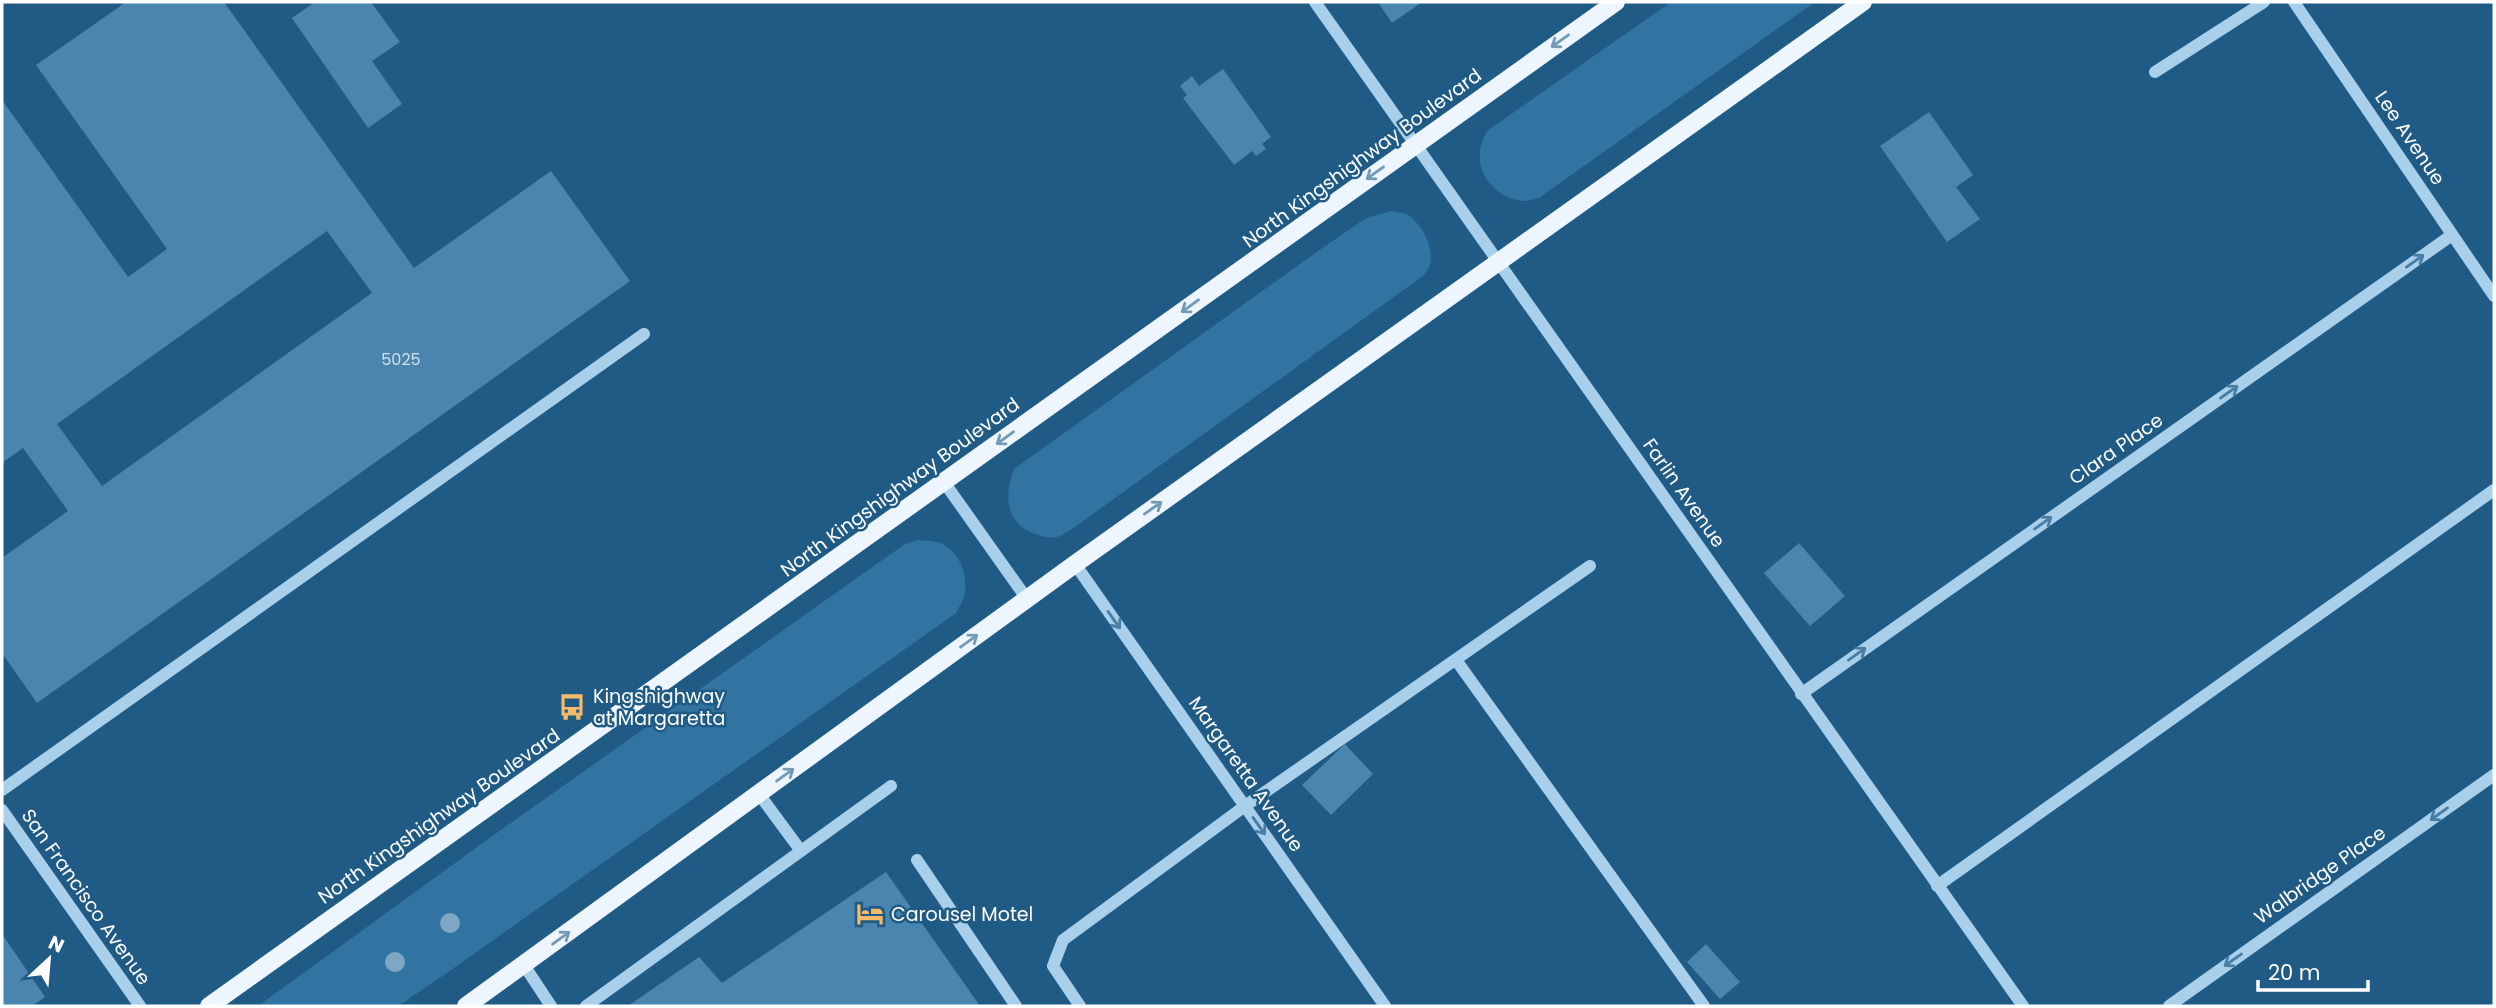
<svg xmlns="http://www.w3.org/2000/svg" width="2496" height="1008" viewBox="0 0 2496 1008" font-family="Poppins,sans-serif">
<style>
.green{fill:#3174a2}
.building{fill:#4985ae;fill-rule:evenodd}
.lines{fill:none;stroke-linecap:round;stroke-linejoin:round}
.minor{stroke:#a9d0ea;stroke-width:12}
.major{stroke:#edf6fe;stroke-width:18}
.tree{fill:#7fa7c4}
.oneway{stroke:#7299b6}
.oneway2{stroke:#497ea4}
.labels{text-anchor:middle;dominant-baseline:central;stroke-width:5;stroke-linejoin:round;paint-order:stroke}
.number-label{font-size:16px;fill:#d2e0eb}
.street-label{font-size:19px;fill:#fff;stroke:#205b86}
.poi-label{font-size:19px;fill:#fff;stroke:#205b86;text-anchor:start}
</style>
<rect width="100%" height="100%" fill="#205b86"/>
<!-- green -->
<path class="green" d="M1671,2H1815L1539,198C1534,199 1528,201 1523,201C1498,199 1477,176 1480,152C1480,145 1484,138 1487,131Z
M1392,211C1397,212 1404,213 1408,215C1423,225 1437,252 1428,269C1426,274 1420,278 1416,281L1072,529C1067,532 1061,536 1057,537C1050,539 1041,536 1035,534C1005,523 1004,495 1014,469L1321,249L1366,218Z
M919,540C924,541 931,540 936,542C958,546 970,577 964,597C963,602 958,608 956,613L444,975L398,1006H258L491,837L905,544Z"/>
<!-- building -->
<path class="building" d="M126,2H224L414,268L551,171L630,281L37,703L2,653V558L68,511L23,448L2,463V100L128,277L167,249L36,65ZM327,231L372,293L102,486L57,424Z
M315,2H371L400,42L372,61L402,104L368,128L292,18Z
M1378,2H1422L1392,23Z
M1223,69L1271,137L1262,144L1266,149L1256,156L1252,151L1234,165L1183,98L1187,95L1180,86L1192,76L1199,86Z
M1929,112L1973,175L1956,187L1980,219L1947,242L1880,146Z
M1799,543L1845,596L1810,626L1764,573Z
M1345,744L1373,774L1331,815L1302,785Z
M886,872L980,1006H628L699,957L722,983Z
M2,934L45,997L32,1006H2Z
M1706,944L1740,982L1720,999L1687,962Z"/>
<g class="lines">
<!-- minor -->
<path class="minor" d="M1315,2L2023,1006
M2294,2L2494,296
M2155,72L2264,2
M944,482L1027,599
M1075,564L1385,1006
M1456,660L1704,1006
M1801,694L2452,235
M2,790L644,334
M759,794L801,851
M2,810L140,1006
M917,860L1016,1006
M1937,886L2494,490
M524,965L551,1006
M586,1006L891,786
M1080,1006L1053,966L1063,940L1245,806L1590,566
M2169,1006L2494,775"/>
<!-- major -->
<path class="major" d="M209,1006L1616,2
M466,1006L1075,564L1863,2"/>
</g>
<!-- trees -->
<g class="tree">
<circle cx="450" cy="923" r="10"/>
<circle cx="395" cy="962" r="10"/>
</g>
<!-- one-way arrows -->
<defs><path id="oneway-shaft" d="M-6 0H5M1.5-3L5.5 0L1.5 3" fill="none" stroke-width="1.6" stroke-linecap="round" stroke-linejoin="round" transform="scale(1.75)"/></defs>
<g class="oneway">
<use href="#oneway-shaft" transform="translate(1560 41) rotate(145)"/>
<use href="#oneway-shaft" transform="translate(1375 173) rotate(144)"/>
<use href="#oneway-shaft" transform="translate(1190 306) rotate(144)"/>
<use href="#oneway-shaft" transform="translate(1005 438) rotate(144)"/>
<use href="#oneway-shaft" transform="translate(1153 508) rotate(-35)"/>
<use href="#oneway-shaft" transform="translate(969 641) rotate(-36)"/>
<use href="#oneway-shaft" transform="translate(785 775) rotate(-36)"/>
<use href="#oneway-shaft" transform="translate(561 938) rotate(-36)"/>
</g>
<g class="oneway2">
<use href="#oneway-shaft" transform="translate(2415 261) rotate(-35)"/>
<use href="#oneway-shaft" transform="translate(2229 392) rotate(-35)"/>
<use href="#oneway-shaft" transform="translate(2043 523) rotate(-35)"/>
<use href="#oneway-shaft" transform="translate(1114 620) rotate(55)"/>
<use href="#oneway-shaft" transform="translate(1857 654) rotate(-35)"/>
<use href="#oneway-shaft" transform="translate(2439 814) rotate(145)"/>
<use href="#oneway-shaft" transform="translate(1259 826) rotate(55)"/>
<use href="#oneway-shaft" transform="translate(2233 960) rotate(145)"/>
</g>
<!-- icons -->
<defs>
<symbol id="bus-bare" viewBox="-9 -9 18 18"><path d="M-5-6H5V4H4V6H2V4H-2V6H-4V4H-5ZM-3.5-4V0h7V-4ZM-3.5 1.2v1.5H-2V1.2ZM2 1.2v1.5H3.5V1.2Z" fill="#f7ba69" stroke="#205b86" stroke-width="2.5" paint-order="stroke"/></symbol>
<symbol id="hotel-bare" viewBox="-9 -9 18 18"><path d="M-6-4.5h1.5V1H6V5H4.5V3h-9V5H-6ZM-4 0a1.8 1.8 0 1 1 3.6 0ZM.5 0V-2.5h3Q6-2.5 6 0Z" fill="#f7ba69" stroke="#205b86" stroke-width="2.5" paint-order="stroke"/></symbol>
</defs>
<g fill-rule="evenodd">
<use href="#bus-bare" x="553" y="688" width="38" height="38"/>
<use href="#hotel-bare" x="851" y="895" width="38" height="38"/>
</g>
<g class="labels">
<!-- number labels -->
<g class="number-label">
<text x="401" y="359">5025</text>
</g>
<!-- street labels -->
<g class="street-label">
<text transform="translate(2410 138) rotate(56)">Lee Avenue</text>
<text transform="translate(1362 158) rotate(-36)">North Kingshighway Boulevard</text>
<text transform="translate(2116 449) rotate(-35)">Clara Place</text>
<text transform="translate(900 487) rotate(-36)">North Kingshighway Boulevard</text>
<text transform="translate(1684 493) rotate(55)">Farlin Avenue</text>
<text transform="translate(1246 774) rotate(55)">Margaretta Avenue</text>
<text transform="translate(439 816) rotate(-35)">North Kingshighway Boulevard</text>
<text transform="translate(2320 875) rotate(-35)">Walbridge Place</text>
<text transform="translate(86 897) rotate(55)">San Francisco Avenue</text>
</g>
<!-- poi labels -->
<g class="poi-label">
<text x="593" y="696">Kingshighway<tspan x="593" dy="22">at Margaretta</tspan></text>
<text x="891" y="914">Carousel Motel</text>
</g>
</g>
<!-- border -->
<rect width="2496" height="1008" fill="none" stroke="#ffffff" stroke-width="7"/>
<!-- north arrow -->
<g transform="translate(49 959) rotate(26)" stroke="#205b86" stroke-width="5" paint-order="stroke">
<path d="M0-5L12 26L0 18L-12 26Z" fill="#ffffff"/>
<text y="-10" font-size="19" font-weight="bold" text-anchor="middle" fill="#ffffff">N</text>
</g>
<!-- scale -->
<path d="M2258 980v10h110v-10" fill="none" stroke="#ffffff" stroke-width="3.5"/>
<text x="2268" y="980" font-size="21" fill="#ffffff" stroke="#205b86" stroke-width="5" paint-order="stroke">20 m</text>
</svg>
